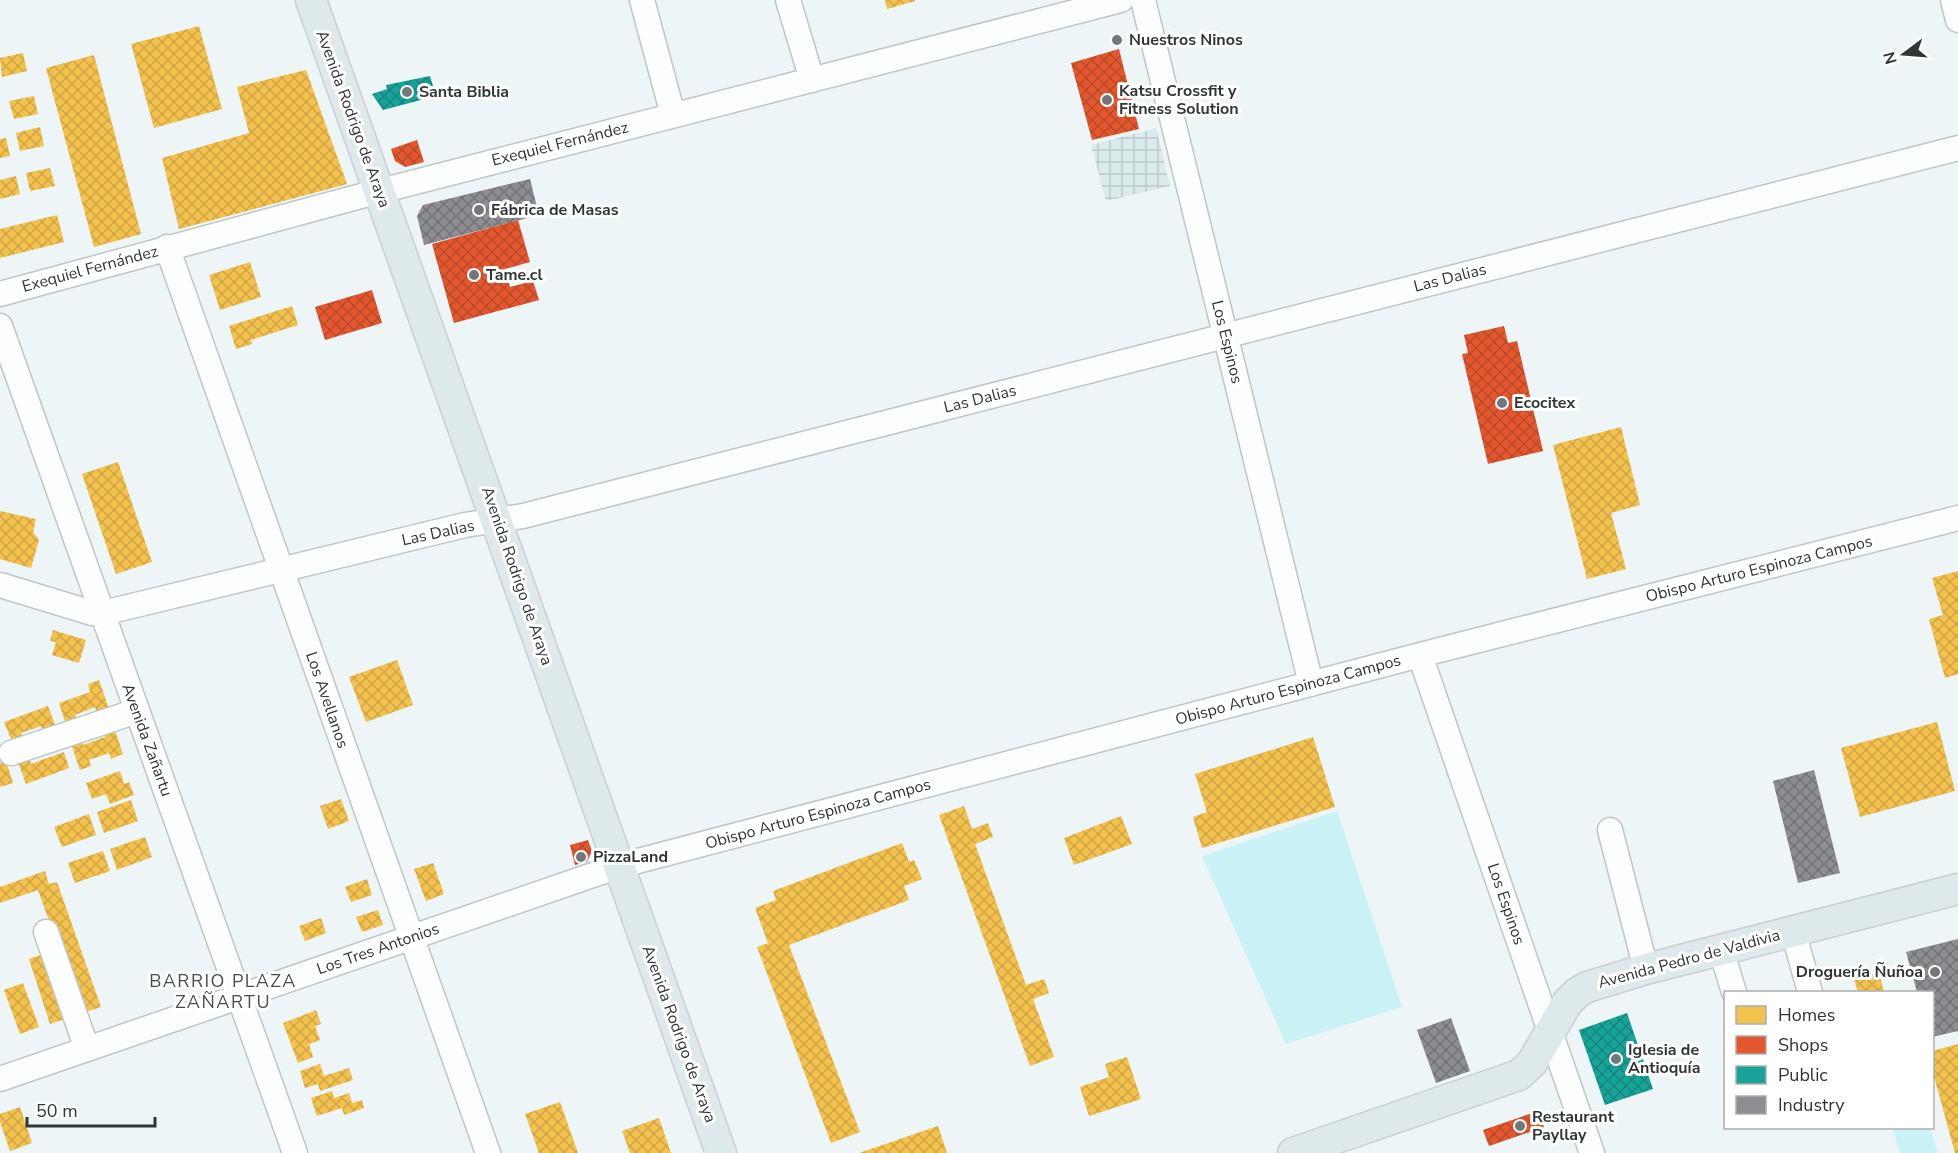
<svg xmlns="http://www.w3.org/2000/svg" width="1958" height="1153" viewBox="0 0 1958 1153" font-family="'Nunito Sans',sans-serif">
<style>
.industrial{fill:url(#industrial-grid)}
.park{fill:#cbf2f7}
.homes{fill:url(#homes-cross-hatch)}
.shops{fill:url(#shops-cross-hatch)}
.public{fill:url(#public-cross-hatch)}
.industry{fill:url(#industry-cross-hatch)}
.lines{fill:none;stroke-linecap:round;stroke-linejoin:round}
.minor-casing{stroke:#c0c5c6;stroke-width:27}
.major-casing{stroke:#cbcfcf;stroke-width:33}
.minor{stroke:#fcfefe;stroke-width:24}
.major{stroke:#dde9eb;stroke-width:30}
.poi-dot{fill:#727879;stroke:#fff;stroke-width:2}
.labels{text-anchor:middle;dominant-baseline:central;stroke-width:6;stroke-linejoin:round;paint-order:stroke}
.poi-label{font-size:16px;font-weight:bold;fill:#303535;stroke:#fff;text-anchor:start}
.street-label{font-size:16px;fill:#303535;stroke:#fff}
.neighbourhood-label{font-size:18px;letter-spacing:1.5px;fill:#444e4f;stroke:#fff}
</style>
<defs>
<pattern id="industrial-grid" width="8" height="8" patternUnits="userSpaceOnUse" patternTransform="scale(1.5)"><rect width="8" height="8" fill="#dbeaeb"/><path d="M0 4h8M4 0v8" fill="none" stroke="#bcc9ca"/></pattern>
<pattern id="homes-cross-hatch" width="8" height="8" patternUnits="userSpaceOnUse" patternTransform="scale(1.5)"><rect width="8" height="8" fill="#f2c14e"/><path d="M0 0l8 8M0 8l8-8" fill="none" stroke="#d0a645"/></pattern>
<pattern id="shops-cross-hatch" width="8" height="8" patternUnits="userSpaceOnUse" patternTransform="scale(1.5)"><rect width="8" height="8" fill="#e4572e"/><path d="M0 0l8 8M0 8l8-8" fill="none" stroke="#b94928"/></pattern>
<pattern id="public-cross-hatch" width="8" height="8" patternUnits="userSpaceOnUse" patternTransform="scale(1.5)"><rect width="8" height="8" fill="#17a398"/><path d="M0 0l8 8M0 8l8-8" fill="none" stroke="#15867d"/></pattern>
<pattern id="industry-cross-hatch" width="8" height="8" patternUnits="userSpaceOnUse" patternTransform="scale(1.5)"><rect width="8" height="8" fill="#8d8d92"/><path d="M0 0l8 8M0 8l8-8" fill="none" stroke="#747478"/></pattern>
</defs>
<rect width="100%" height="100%" fill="#eef5f6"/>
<!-- industrial -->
<path class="industrial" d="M1156,128L1170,186L1106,201L1091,145Z"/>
<!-- park -->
<path class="park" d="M1337,811L1402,1007L1286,1044L1202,856Z
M1892,1128H1930L1938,1153H1900Z"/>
<!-- homes -->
<path class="homes" d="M885,0H915V1L887,9Z
M199,26L222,109L154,128L131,44Z
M23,53L27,71L2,77L0,58Z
M94,55L141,234L94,247L46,68Z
M306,70L347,184L179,229L162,158L249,133L237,87Z
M34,96L38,114L14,119L9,101Z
M40,127L44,146L20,151L16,133Z
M6,138L10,156L0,158V139Z
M50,168L55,186L30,191L26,173Z
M16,176L20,194L0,199V180Z
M57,215L64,242L0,258V229Z
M250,262L261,297L220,310L209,275Z
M292,306L298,325L251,340L252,344L236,349L229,326Z
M1621,427L1640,505L1611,513L1626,569L1587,579L1553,445Z
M118,462L152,562L116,574L82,474Z
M0,511L36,519L33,532L39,540L31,568L0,559Z
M1958,571V674L1945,678L1929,619L1943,615L1932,578Z
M53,630L86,640L79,663L52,655L56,642L50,641Z
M397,660L413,705L366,722L349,677Z
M99,680L109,709L97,713L95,707L75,715L77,721L66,725L59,703L90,692L88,684Z
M48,706L56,727L43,732L41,726L21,733L23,740L13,744L4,722Z
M1937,722L1955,791L1860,817L1841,748Z
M113,725L123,754L111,759L109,753L89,760L91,766L80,770L70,741L80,737L83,745L105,737L102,729Z
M1313,737L1335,807L1202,848L1193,817L1207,812L1195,774Z
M64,752L69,768L26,784L18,762L29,758L31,764Z
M6,761L13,783L0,787V763Z
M120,771L124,784L129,782L134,795L110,804L106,794L92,799L86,783Z
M341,799L349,821L328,829L320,806Z
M131,800L138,821L104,833L97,812Z
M964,806L972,829L988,823L993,837L975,844L1026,985L1044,979L1049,993L1033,999L1054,1057L1030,1066L939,815Z
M89,814L96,835L62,847L54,827Z
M1121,816L1132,844L1074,865L1064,838Z
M145,837L152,857L117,870L110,849Z
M902,843L909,862L914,860L922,879L904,886L909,900L789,945L860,1132L831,1143L757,947L768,943L755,908L776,900L773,891Z
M103,851L110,871L75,883L68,863Z
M433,863L444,894L426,901L414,869Z
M45,871L49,884L57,882L101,1007L82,1013L38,890L0,903V887Z
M367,879L372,895L351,902L345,887Z
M378,910L383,925L362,932L356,917Z
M321,918L326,933L305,941L299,926Z
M46,953L68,1018L50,1024L29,959Z
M1879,973L1884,992H1858L1854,979Z
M23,983L39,1027L20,1034L4,990Z
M316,1010L321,1024L315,1026L320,1040L309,1044L313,1057L298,1063L283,1023Z
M1958,1044V1153H1955L1932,1069V1051Z
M1127,1057L1141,1099L1089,1116L1080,1087L1109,1077L1105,1064Z
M320,1064L324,1076L349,1068L353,1080L320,1091L318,1084L305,1088L300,1071Z
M332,1091L334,1098L349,1093L352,1103L362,1100L364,1108L344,1115L342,1108L317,1116L311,1098Z
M560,1102L578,1153H539L525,1114Z
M20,1107L32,1143L10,1151L0,1122V1114Z
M659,1118L671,1153H630L622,1131Z
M938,1126L947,1153H859Z"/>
<!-- shops -->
<path class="shops" d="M1119,49L1139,129L1092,140L1071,63Z
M417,140L424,162L405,167L395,161L391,149Z
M518,220L530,262L505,269L510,287L533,281L539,300L454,323L432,244Z
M372,290L382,323L325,340L315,307Z
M1504,326L1508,343L1517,341L1543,451L1488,464L1462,354L1468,353L1464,335Z
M588,840L592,851L587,862L575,865L570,845Z
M1538,1111L1544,1127L1489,1146L1483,1130Z"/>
<!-- public -->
<path class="public" d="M430,76L436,96L383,110L372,94L387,89L386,85Z
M1627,1013L1653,1089L1605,1105L1579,1030Z"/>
<!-- industry -->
<path class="industry" d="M530,179L539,215L424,245L417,216L423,205Z
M1814,770L1840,873L1798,883L1773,781Z
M1958,939V1031L1932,1037V992H1917L1906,952Z
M1451,1018L1470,1071L1436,1083L1417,1030Z"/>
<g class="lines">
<defs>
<path id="minor" d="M642,0L673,115
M788,0L812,80
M1143,0L1311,684
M1953,0L1958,20
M167,247L488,1153
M0,294L361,196L1121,0
M0,326L295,1153
M0,585L92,613H103L465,525L523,516L1958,148
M1420,655L1592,1153
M11,753L137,711
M1610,830L1646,969
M1793,931L1810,992
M46,932L87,1049
M1721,950L1734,992
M0,1079L619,866L1420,655L1958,518"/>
<path id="major" d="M311,0L721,1153
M1293,1153L1519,1075L1532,1063L1567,1003L1577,993L1587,987L1646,969L1958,889"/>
</defs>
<!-- minor casing -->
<use href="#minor" class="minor-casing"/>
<!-- major casing -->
<use href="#major" class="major-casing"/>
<!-- minor -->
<use href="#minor" class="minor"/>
<!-- major -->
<use href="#major" class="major"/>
</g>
<!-- markers -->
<g class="poi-dot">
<circle cx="1117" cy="40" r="6"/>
<circle cx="407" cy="92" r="6"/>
<circle cx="1107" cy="100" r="6"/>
<circle cx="479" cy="210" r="6"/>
<circle cx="474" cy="275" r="6"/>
<circle cx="1502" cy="403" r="6"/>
<circle cx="581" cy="857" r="6"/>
<circle cx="1935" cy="972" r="6"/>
<circle cx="1616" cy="1059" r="6"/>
<circle cx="1520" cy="1126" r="6"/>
</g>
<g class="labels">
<!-- poi labels -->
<g class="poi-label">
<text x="1129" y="40">Nuestros Ninos</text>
<text x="1119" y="91">Katsu Crossfit y<tspan x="1119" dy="18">Fitness Solution</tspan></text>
<text x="419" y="92">Santa Biblia</text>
<text x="491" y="210">Fábrica de Masas</text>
<text x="486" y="275">Tame.cl</text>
<text x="1514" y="403">Ecocitex</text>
<text x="593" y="857">PizzaLand</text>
<text x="1923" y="972" text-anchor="end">Droguería Ñuñoa</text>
<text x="1628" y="1050">Iglesia de<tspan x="1628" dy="18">Antioquía</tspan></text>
<text x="1532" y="1117">Restaurant<tspan x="1532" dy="18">Payllay</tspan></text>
</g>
<!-- street labels -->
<g class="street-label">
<text transform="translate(353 119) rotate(70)">Avenida Rodrigo de Araya</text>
<text transform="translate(560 144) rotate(-14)">Exequiel Fernández</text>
<text transform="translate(90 269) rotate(-15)">Exequiel Fernández</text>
<text transform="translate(1450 278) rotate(-14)">Las Dalias</text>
<text transform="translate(1227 342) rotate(76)">Los Espinos</text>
<text transform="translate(980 399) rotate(-14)">Las Dalias</text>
<text transform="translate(438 533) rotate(-12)">Las Dalias</text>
<text transform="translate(1759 569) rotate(-14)">Obispo Arturo Espinoza Campos</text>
<text transform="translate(517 576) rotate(71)">Avenida Rodrigo de Araya</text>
<text transform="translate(1288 690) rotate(-15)">Obispo Arturo Espinoza Campos</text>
<text transform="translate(327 700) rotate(71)">Los Avellanos</text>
<text transform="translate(147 740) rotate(70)">Avenida Zañartu</text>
<text transform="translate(818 814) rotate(-15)">Obispo Arturo Espinoza Campos</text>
<text transform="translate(1506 904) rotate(71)">Los Espinos</text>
<text transform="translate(378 949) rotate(-19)">Los Tres Antonios</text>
<text transform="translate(1689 959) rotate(-15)">Avenida Pedro de Valdivia</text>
<text transform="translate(679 1034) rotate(70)">Avenida Rodrigo de Araya</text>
</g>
<!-- neighbourhood labels -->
<g class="neighbourhood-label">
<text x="223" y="981">BARRIO PLAZA<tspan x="223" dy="21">ZAÑARTU</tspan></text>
</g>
</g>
<!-- legend -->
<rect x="1724" y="991" width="210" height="138" fill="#ffffff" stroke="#acaeae" stroke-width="1.5"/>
<rect x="1736" y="1006" width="30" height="18" fill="#f2c14e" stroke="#acaeae" stroke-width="1.5"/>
<text x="1778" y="1021" font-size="18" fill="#303535">Homes</text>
<rect x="1736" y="1036" width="30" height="18" fill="#e4572e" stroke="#acaeae" stroke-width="1.5"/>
<text x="1778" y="1051" font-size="18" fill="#303535">Shops</text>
<rect x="1736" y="1066" width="30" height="18" fill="#17a398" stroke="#acaeae" stroke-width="1.5"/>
<text x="1778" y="1081" font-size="18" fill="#303535">Public</text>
<rect x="1736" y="1096" width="30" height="18" fill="#8d8d92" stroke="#acaeae" stroke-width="1.5"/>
<text x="1778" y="1111" font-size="18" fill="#303535">Industry</text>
<!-- north arrow -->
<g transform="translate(1904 54) rotate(254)" stroke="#ffffff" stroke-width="4.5" paint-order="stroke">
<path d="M0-4.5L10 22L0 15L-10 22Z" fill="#303535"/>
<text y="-9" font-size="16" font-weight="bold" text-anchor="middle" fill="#303535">N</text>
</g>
<!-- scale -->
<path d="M27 1117v9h128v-9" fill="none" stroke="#303535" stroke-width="3"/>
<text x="36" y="1117" font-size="18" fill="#303535" stroke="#ffffff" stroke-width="4.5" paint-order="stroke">50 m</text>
</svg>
